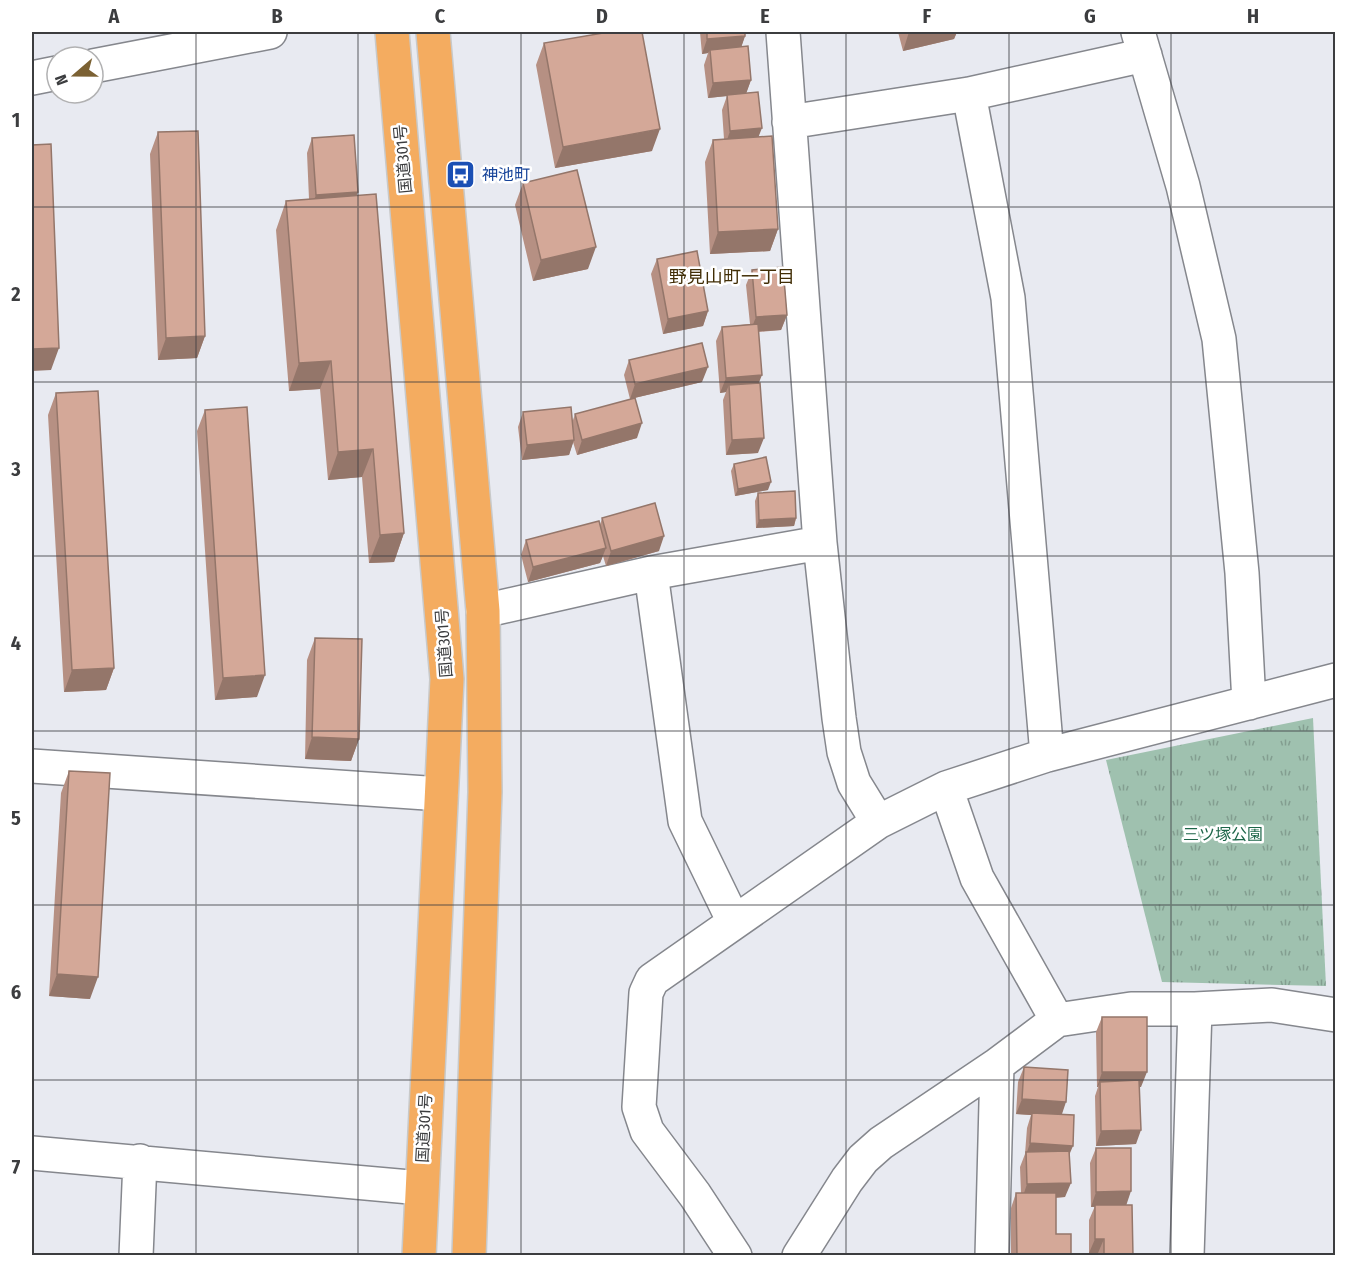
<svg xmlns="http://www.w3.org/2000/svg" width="1367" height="1287" viewBox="0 0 1367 1287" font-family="'Fira Sans Condensed','Noto Sans JP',sans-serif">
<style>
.park{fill:url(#park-tufts)}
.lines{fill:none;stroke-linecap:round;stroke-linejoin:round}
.street-casing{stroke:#85878d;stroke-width:36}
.highway-casing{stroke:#c8c9c9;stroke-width:36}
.street{stroke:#fff;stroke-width:33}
.highway{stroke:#f4ac60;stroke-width:33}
.wall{fill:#b69083}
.shaded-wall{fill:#94766a}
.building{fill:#d4a898;stroke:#94766a;stroke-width:1.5}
.grid{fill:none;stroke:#3c3d3f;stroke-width:1.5;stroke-opacity:0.55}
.labels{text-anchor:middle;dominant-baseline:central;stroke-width:5;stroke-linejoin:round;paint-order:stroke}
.street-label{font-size:16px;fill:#3c3d3f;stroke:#fff}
.transit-label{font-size:16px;fill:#164399;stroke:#fff;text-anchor:start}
.park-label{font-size:16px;fill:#1d6649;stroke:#fff}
.neighbourhood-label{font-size:18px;fill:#412e06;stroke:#fff}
.neatline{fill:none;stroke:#3c3d3f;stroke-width:2}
.grid-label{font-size:20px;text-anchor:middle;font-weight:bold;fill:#3c3d3f}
</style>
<defs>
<pattern id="park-tufts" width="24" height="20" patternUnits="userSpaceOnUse" patternTransform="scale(1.5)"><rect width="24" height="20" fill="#9fc1af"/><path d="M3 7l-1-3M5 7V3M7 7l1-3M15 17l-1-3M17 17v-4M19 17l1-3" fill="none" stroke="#839e90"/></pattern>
</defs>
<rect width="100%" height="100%" fill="#e8eaf1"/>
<!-- park -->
<path class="park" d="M1313,718L1326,986L1162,982L1106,760Z"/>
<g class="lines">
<defs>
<path id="street" d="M783,32L820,543L839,718L844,752L854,783L878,822
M1138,32L1183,186L1219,339L1242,573L1249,703
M93,66L270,32
M32,78L57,73
M969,94L1008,298L1047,755
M789,122L969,94L1145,55
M651,573L685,821L734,922
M483,611L651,573L820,543
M32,766L441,794
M946,788L977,878L1057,1020
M32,1153L421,1188
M136,1256L140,1161
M735,1256L695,1195L647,1131L639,1107L646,993L652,980L878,822L946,788L1047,755L1336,680
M799,1256L847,1180L863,1159L881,1143L997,1065L1057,1020L1131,1009H1195L1272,1005L1336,1015
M992,1256L997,1065
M1187,1256L1195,1009"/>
<path id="highway" d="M392,32L447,679L419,1256
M433,32L483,611L485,792L469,1256"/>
</defs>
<!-- street casing -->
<use href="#street" class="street-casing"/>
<!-- highway casing -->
<use href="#highway" class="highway-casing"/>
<!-- street -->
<use href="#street" class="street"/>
<!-- highway -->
<use href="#highway" class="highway"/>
</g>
<!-- wall -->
<path class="wall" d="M700,32H745V36L741,47L751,80L746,93L759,137L778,229L770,251L710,254L705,162L713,140L724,139L722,110L727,96L708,98L704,65L708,53L702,54Z
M898,32H957L954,39L903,51Z
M544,43L652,151L555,168L536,65Z
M158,132L205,336L197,358L158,360L150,154Z
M312,138L356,196L404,533L394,562L369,563L362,477L328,480L320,389L289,391L276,230L286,201L309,199L307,153Z
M523,183L588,269L533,281L515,205Z
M657,259L708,311L703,326L663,334L651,274Z
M752,270L787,315L781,330L758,332V453L726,455L723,400L726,392L720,393L716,341L722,327L750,324L746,285Z
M629,360L702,382L630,399L624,375Z
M56,393L114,668L106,690L64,692L48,415Z
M205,410L257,697L215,700L197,431Z
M523,412L572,423L575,414L637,438L577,455L573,442L569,455L522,460L518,427Z
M734,464L768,490L735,496L731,471Z
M758,493L796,518L794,526L756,528L755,501Z
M602,518L659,551L606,566L603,556L600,563L528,582L521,555L526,540L600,525Z
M315,638L359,739L351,761L305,759L307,660Z
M69,771L90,999L49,996L61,793Z
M1102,1017L1141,1087H1140L1136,1144L1096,1146L1095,1096L1098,1087H1097L1096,1032Z
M1024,1067L1062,1114L1070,1154L1065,1197L1056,1198V1234L1071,1256H1011V1208L1016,1193H1021L1020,1167L1025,1154L1027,1128L1031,1115L1016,1114L1018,1082Z
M1096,1148L1126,1205L1133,1256H1098V1253H1089V1220L1095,1206L1091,1207L1090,1163Z"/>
<!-- shaded-wall -->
<path class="shaded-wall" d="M909,32H957L954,39L903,51Z
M745,36L740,51L710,50L708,53L702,54L707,39Z
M751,80L746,94L708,98L713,83Z
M762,128L756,143L725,146L730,131Z
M660,129L652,151L555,168L563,147Z
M358,192L352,207L310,209L316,195Z
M778,229L770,251L710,254L718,232Z
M596,247L588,269L533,281L541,260Z
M708,311L703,326L663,334L668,319Z
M787,315L781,330L750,332L756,317Z
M205,336L197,358L158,360L166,338Z
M59,348L51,370L32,371V349Z
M331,361L320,389L289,391L299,363Z
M708,367L702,382L630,399L635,384Z
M762,375L756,390L729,385L726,392L720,393L726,378Z
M642,423L637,438L577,455L582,440Z
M764,438L758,453L726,455L732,440Z
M574,440L569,455L522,460L527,445Z
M373,449L362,477L328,480L338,452Z
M771,482L768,490L735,496L738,489Z
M796,518L794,526L756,528L759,520Z
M404,533L394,562L369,563L380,535Z
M664,536L659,551L606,566L611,551Z
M606,548L600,563L528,582L533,567Z
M114,668L106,690L64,692L72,670Z
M265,675L257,697L215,700L223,678Z
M312,737L359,739L351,761L305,759Z
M57,974L98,977L90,999L49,996Z
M1102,1072H1147L1141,1087H1100V1082L1098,1087H1097Z
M1022,1099L1066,1102L1061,1117L1032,1113L1031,1115L1016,1114Z
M1141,1130L1136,1144L1096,1146L1101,1131Z
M1030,1143L1073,1146L1067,1160L1026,1155Z
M1071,1183L1065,1197L1022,1199L1027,1184Z
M1131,1191L1126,1206L1091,1207L1096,1192Z
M1095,1239H1104L1098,1253H1089Z"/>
<!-- building -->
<path class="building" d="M609,32H642L660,129L563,147L544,43Z
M707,32H745V36L707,39Z
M748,46L751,80L713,83L710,50Z
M758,92L762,128L730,131L727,95Z
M198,131L205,336L166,338L158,132Z
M354,135L358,192L316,195L312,138Z
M772,136L778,229L718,232L713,140Z
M51,144L59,348L32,349V145Z
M577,170L596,247L541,260L523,183Z
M376,194L404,533L380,535L373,449L338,452L331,361L299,363L286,201Z
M697,251L708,311L668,319L657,259Z
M783,267L787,315L756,317L752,270Z
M758,324L762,375L726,378L722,327Z
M702,343L708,367L635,384L629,360Z
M760,383L764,438L732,440L729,385Z
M98,391L114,668L72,670L56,393Z
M635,398L642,423L582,440L575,414Z
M247,407L265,675L223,678L205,410Z
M571,407L574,440L527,445L523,412Z
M766,457L771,482L738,489L734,464Z
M795,491L796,518L759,520L758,493Z
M655,503L664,536L611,551L602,518Z
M599,521L606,548L533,567L526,540Z
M315,638L362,639L359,739L312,737Z
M69,771L110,773L98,977L57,974Z
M1102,1017H1147V1072H1102Z
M1024,1067L1068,1070L1066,1102L1022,1099Z
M1139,1080L1141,1130L1101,1131L1100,1082Z
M1032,1113L1074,1115L1073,1146L1030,1143Z
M1096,1148H1131V1191L1096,1192Z
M1069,1151L1071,1183L1027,1184L1026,1152Z
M1016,1193H1056V1234H1071V1256H1017Z
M1095,1205H1132L1133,1256H1104V1239H1095Z"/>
<!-- grid -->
<path class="grid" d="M196,32V1256M358,32V1256M521,32V1256M684,32V1256M846,32V1256M1009,32V1256M1171,32V1256M32,207H1336M32,382H1336M32,556H1336M32,731H1336M32,905H1336M32,1080H1336"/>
<!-- icons -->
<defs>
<symbol id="bus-square" viewBox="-11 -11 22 22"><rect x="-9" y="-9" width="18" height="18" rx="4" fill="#1a4fb4" stroke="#fff"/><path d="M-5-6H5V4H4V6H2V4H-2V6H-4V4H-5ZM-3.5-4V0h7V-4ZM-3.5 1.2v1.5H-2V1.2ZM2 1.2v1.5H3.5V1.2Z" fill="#fff"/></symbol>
</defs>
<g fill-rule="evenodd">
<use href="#bus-square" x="444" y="158" width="33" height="33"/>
</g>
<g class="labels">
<!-- street labels -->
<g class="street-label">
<text transform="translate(403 159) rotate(-95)">国道301号</text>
<text transform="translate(444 643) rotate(-94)">国道301号</text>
<text transform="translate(424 1128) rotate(-87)">国道301号</text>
</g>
<!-- transit labels -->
<g class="transit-label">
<text x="482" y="174">神池町</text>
</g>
<!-- park labels -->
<g class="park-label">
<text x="1223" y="834">三ツ塚公園</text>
</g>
<!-- neighbourhood labels -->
<g class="neighbourhood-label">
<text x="732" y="277">野見山町一丁目</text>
</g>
</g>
<!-- border -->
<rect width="1367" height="1287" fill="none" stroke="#ffffff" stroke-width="66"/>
<!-- north arrow -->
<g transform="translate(75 75) rotate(250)"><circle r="28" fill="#ffffff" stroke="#b1b1b2" stroke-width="1.5"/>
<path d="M0-4.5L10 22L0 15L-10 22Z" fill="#7b6133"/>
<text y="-9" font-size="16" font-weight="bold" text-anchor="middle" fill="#3c3d3f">N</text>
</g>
<rect x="33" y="33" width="1301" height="1221" class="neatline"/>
<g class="grid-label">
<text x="114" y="23">A</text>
<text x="277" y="23">B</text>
<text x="440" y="23">C</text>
<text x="602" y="23">D</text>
<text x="765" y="23">E</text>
<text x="927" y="23">F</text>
<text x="1090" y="23">G</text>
<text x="1253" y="23">H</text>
<text x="16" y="127">1</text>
<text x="16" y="301">2</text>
<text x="16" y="476">3</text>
<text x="16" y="650">4</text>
<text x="16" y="825">5</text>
<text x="16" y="999">6</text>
<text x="16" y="1174">7</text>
</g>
</svg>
